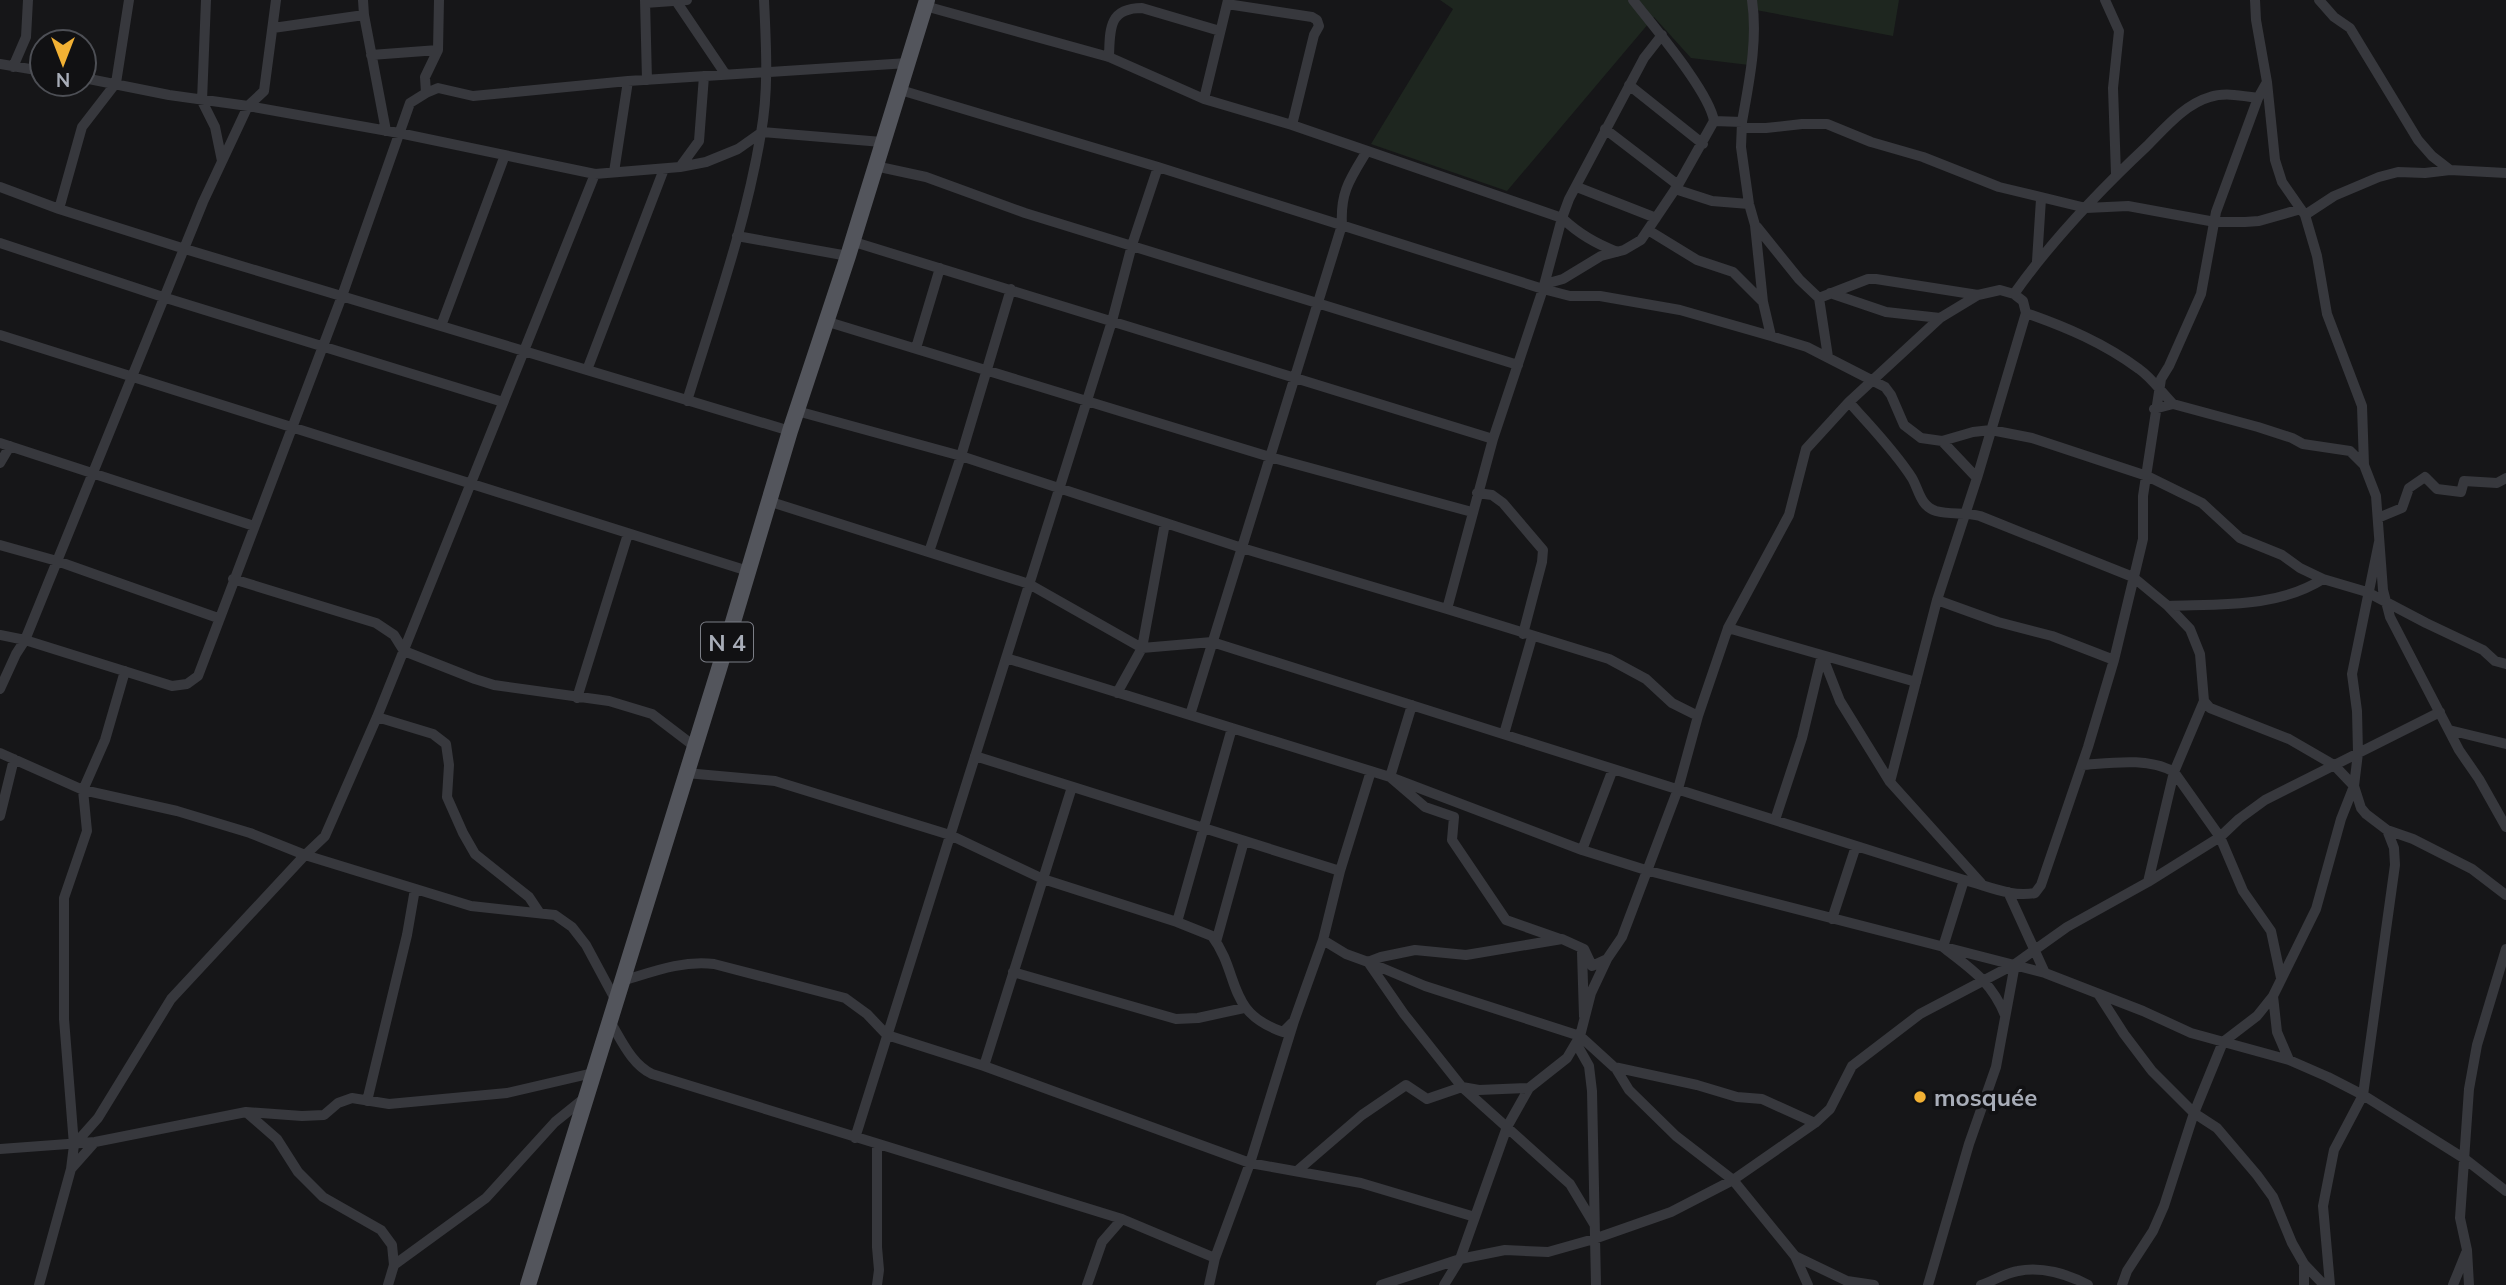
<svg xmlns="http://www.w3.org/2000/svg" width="2506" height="1285" viewBox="0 0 2506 1285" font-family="Mulish,sans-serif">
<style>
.green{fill:#1e261f}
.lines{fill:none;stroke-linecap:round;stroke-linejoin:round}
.minor{stroke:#37383d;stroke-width:10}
.primary{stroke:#53555c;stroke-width:16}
.poi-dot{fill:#f2b134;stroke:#111113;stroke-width:2.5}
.labels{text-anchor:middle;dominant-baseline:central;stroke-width:7;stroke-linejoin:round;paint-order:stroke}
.shield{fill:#111113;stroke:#7b7e86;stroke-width:2}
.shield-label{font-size:23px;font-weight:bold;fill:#a8adb8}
.poi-label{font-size:24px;font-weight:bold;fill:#a8adb8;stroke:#111113;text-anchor:start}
</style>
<rect width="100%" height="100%" fill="#161618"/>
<!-- green -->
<path class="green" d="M1440,0H1899L1893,36L1756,10L1749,65L1691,58L1654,17L1507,191L1371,144L1453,9Z"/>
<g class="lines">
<!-- minor -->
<path class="minor" d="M206,0L202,101L215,127L222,161
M363,0L364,15L386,131
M645,0L647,80
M1633,0C1653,26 1709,91 1714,121L1742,122L1741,147L1749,204L1755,225L1763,302L1771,336
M2105,0L2119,31L2113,88L2116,174
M2255,0L2256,20L2267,82L2275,160L2282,182L2305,215L2317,256L2327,314L2362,406L2364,465
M2319,0L2334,17L2350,28L2418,140L2432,156L2450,170
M676,1L726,75
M645,3L687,0
M1227,4L1312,17L1317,20L1319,26L1314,35L1292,125
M925,6L1109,57L1204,99L1292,125L1562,218C1579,234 1595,243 1617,252
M273,28L364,15
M371,55L438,50
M1109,57C1110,30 1108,8 1142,8L1220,31
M0,64L42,71
M13,67L26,37L28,0
M84,78L169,95L248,106L399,133L595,174L680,167L706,162L738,149L762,132L882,142
M1629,85L1703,144
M897,89L1158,167L1543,289L1570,296H1600L1680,310L1771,336L1807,347L1885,387L1891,395L1904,425L1921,438L1942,441L1973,432L1991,430L2032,438L2147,476L2202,503L2240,538L2282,555L2300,568L2323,579L2367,592L2426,623L2483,650L2495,661L2506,664
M426,93L438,88L473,96L628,81L908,63
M1204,99L1228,0
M1742,122C1749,82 1758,41 1752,0
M1742,128H1766L1802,124H1827L1871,142L1923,157L1999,187L2086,208L2128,206L2215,222H2245L2259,221L2301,209
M1605,129L1678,185
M875,166L926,177L1025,213L1518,365
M680,167L699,141L704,76
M614,172L628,81
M0,187L59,209L185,249L790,431
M1577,187L1656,218
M1675,189L1712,201L1749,204
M59,209L82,127L116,83L129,0
M2305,215L2334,196L2379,177L2398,172L2425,173L2450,170L2506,173
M1757,227L1799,279L1819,298L1828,357
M1648,230L1697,260L1733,272L1763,302
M737,236L848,256
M851,241L1493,439
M0,243L166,298L503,402
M2037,261L2041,199
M1545,284L1563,279L1601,256L1624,250L1641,240L1678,185L1714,121
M1830,293L1886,312L1940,318
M2014,294C2052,240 2099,191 2147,146C2165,128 2185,104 2210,97C2225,92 2243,96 2258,98
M1819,298L1868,279H1876L1978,295L2000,290L2014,294L2023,301L2026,313L1977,478L1937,600L1890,782
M2026,313C2066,327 2104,343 2139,369C2152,378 2162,393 2173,404
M825,321L1270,457L1472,512
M441,326L505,155
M0,335L748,571
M916,348L940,268
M587,370L664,169
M687,401C714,313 746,224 761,133C769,89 766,44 764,0
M1849,402C1870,426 1894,450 1912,478C1919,490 1920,506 1936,511C1950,515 1965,512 1980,516L2133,577L2168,606L2190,629L2200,654L2204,701L2210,708L2289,739L2334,765L2354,786L2361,808L2366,814L2387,830L2413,839L2472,869L2506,895
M2154,409L2173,404L2258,427L2292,438L2303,444L2350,451L2364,465L2376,496L2383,590L2390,617L2459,750L2479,779L2506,827
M797,411L961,456L1242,548L1447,609L1609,659L1646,679L1672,703L1698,716
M1942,441L1977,478
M0,443L254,526
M0,463L10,446
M1477,493L1492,495L1503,503L1543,550L1542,562L1523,634
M768,501L1029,584L1142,648L1212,642L1964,880C1986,885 2011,898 2035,893L2041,885L2088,747L2114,660L2143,539V496L2161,379L2169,366L2201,294L2216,212L2258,98L2267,82
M2378,518L2402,508L2409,488L2425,477L2437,489L2461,492L2464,481L2497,483L2506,478
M0,545L57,561L218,618
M929,552L961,456L1011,289
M233,579L376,623L394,635L404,651L475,679L494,685L609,701L652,714L694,746
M1937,600L1998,622L2052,636L2114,660
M2168,606C2220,604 2277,608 2323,579
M1447,609L1493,439L1543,289L1562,218L1569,199L1644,58L1662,35
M1728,628L1916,682
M0,635L25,640L172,686L187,684L198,676L342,296L410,103L426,93L425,77L438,50L439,0
M1822,655L1840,701L1890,782L1981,883
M1006,658L1390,777L1582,850L1649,871L2045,973L2143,1011L2191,1033L2289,1060L2328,1077L2363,1095L2465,1159L2506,1191
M0,689L16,654L25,640L203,202L248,106L264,91L276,0
M1117,693L1142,648L1165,523
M577,698L628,534
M1412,705L1390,777L1425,807L1454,817L1452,840L1506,920L1560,939
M1190,715L1342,225C1340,192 1350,179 1367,151
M377,717L433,734L446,744L449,765L447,797L463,833L475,854L529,897L539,912
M2449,730L2506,744
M1504,734L1532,637
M0,753L83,790L177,811L250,833L305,855L471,906L555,915L572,927L586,945L615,999
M975,756L1340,871
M2082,765C2111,763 2148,757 2174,772L2220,837L2243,891L2271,931L2281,978
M686,773L775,781L950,835L1043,879L1177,922L1212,936C1241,975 1225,1012 1283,1032L1294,1021
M0,816L14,759
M1775,820L1802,738L1822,655
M1582,850L1613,769
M1964,880L1943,947C1971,969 1991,981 2005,1015
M2148,882L2174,772L2204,701
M2008,892L2045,973
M1832,919L1856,846
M1177,922L1232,728
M1323,940L1346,954L1368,962L1381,957L1415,950L1466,955L1562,939L1584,949L1592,966L1607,959L1622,937L1678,789L1698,716L1728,628L1789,515L1806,449L1849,402L1940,318L1978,295
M1216,942L1244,841
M1582,952L1584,1016
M1368,962L1425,986L1580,1036L1614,1067L1697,1085L1737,1097L1762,1099L1815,1123
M1368,962L1404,1014L1462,1087L1570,1184L1594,1224
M1013,972L1176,1019L1198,1018L1244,1008
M622,981C652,972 682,960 714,964L845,998L867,1014L887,1035L984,1066L1250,1163L1361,1183L1475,1217
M2099,995L2124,1034L2152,1071L2194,1113L2217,1128L2257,1175L2273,1197L2292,1243L2304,1264L2324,1285
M2273,996L2277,1032L2289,1060
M609,1020C621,1039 631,1064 652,1074L1122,1219L1215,1258
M1576,1043L1589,1066L1592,1091L1596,1285
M984,1066L1072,787
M1615,1067L1629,1090L1676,1136L1733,1180L1795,1256L1808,1285
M367,1101L407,935L415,889
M246,1112L277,1139L298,1172L323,1197L381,1230L392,1245L394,1265L388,1285
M855,1138L1112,321L1132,245L1158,167
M877,1144V1247L879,1270L877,1285
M74,1145L98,1118L171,999L305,855L325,836L377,717L595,174
M0,1149L95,1142L246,1112L302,1116L324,1115L338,1103L352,1098L389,1104L507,1093L593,1073
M71,1169L95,1142
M1297,1171L1362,1115L1406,1085L1427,1099L1462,1087L1479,1090L1529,1088
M1795,1256L1847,1281L1874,1285
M394,1265L486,1198L555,1122L586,1097
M39,1285L71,1169L74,1145L64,1019V898L87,831L83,790L105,740L125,671
M1087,1285L1102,1242L1122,1219
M1209,1285L1215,1258L1250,1163L1294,1021L1323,940L1340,871L1371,771
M1381,1285L1460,1259L1505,1250L1548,1252L1594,1239L1671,1212L1733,1180L1815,1123L1830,1109L1852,1066L1920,1014L2015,964L2067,927L2148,882L2220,837L2239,819L2265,800L2440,712
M1444,1285L1460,1259L1507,1127L1529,1088L1567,1058L1580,1036L1591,993L1607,959
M1928,1285L1969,1144L1996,1067L2015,964
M1981,1285C1993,1281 2005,1273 2018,1271C2041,1266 2068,1274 2088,1285
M2122,1285L2127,1271L2153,1231L2164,1206L2194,1113L2223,1042L2257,1016L2273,996L2316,909L2341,819L2354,786L2358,753L2357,711L2352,674L2379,542
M2304,1285V1264
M2330,1285L2323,1206L2334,1150L2363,1095L2395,865L2394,848L2387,830
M2453,1285L2466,1253
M2469,1285L2467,1250L2460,1218L2469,1089L2477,1045L2506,949"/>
<!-- primary -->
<path class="primary" d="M528,1285L719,669L790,431L848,256L927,0"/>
</g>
<!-- markers -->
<circle class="poi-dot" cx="1920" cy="1097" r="7"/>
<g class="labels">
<!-- shield labels -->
<rect class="shield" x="701" y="622.5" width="52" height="39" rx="5"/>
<g class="shield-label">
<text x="727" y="642">N 4</text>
</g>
<!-- poi labels -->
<g class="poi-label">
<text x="1934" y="1097">mosquée</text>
</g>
</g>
<!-- north arrow -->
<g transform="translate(63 63) rotate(180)"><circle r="33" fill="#111113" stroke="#4d4f55" stroke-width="2"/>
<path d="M0-5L12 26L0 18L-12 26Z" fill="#f2b134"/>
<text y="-10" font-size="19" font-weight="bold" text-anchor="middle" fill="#a8adb8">N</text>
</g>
</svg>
